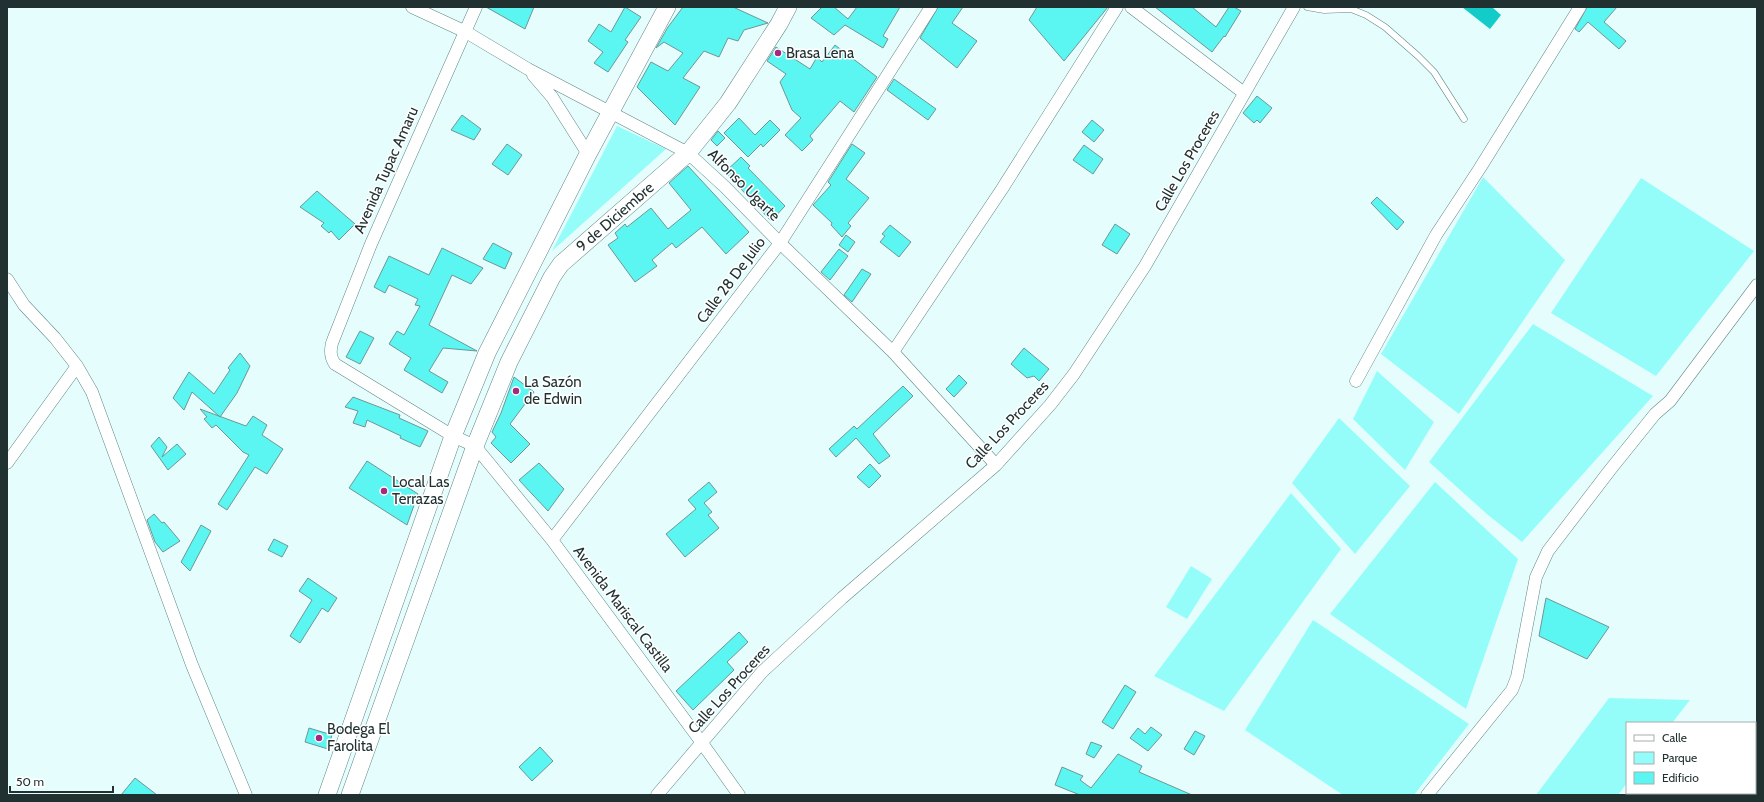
<svg xmlns="http://www.w3.org/2000/svg" width="1764" height="802" viewBox="0 0 1764 802" font-family="Cabin,sans-serif">
<style>
.green{fill:#95fdf9}
.forest{fill:#13cbc8}
.building{fill:#5cf6f2;stroke:#6f9695}
.lines{fill:none;stroke-linecap:round;stroke-linejoin:round}
.service-casing{stroke:#608785;stroke-width:7}
.minor-casing{stroke:#608785;stroke-width:13}
.secondary-casing{stroke:#608785;stroke-width:18}
.service{stroke:#fff;stroke-width:6}
.minor{stroke:#fff;stroke-width:12}
.secondary{stroke:#fff;stroke-width:17}
.poi-dot{fill:#a4297f;stroke:#fff;stroke-width:1.5}
.labels{text-anchor:middle;dominant-baseline:central;stroke-width:3;stroke-linejoin:round;paint-order:stroke}
.poi-label{font-size:15px;fill:#213131;stroke:#fff;text-anchor:start}
.street-label{font-size:15px;fill:#213131;stroke:#fff}
</style>
<rect width="100%" height="100%" fill="#e5fefd"/>
<!-- green -->
<path class="green" d="M617,126L666,149L552,251Z
M1483,177L1565,260L1459,414L1381,354Z
M1641,178L1754,251L1656,376L1551,313Z
M1533,324L1653,396L1522,542L1488,515L1429,462Z
M1377,371L1434,422L1405,470L1353,419Z
M1339,418L1410,486L1355,554L1292,483Z
M1435,482L1518,559L1466,709L1330,614Z
M1291,493L1341,549L1224,711L1154,676Z
M1191,566L1212,579L1187,619L1166,607Z
M1313,620L1469,724L1414,795H1343L1245,730Z
M1609,698L1690,700L1672,723H1627V783L1618,795H1536Z"/>
<!-- forest -->
<path class="forest" d="M1462,7H1492L1501,15L1490,29Z"/>
<!-- building -->
<path class="building" d="M486,7H534L525,29Z
M625,7L641,17L625,40L628,42L608,72L594,63L603,52L588,41L599,24L611,32Z
M683,7H733L768,23L744,30L738,41L728,38L719,57L704,51L683,78L700,87L675,125L637,87L651,62L668,71L683,53L664,42L656,48L668,27Z
M822,7H834L848,19L857,7H900L883,36L888,39L883,48L845,25L834,35L811,18Z
M938,7H963L952,23L977,41L957,68L920,38Z
M1037,7H1108L1064,61L1029,20Z
M1155,7H1192L1216,27L1229,7H1234L1241,11L1225,37L1224,36L1212,52Z
M1587,7H1617L1604,22L1626,41L1619,49L1588,22L1579,32L1575,29Z
M835,45L877,77L854,112L840,101L810,136L813,140L802,151L785,135L801,118L792,110L780,82L786,74L767,61L776,47L810,69L817,57L822,62Z
M894,79L936,109L928,120L887,90Z
M1257,96L1272,108L1260,123L1257,120L1254,123L1243,113Z
M462,115L481,129L474,140L451,130Z
M739,118L755,135L770,120L780,130L763,147L761,144L748,157L724,133Z
M1092,120L1104,130L1094,142L1082,132Z
M718,131L725,138L717,146L711,140Z
M507,144L522,155L508,175L492,164Z
M852,144L865,153L846,179L869,198L848,223L851,226L842,237L831,225L832,223L813,205L831,185L828,182Z
M1084,145L1103,159L1093,174L1073,160Z
M741,157L750,166L748,168L785,206L771,221L725,172Z
M688,166L749,232L726,254L702,227L676,248L672,243L652,260L657,266L635,282L608,245L618,238L615,233L625,224L627,227L651,208L668,229L691,210L669,183Z
M317,191L355,224L339,240L331,231L329,233L321,226L324,223L300,207Z
M1377,197L1404,222L1397,230L1371,203Z
M1115,224L1130,234L1117,254L1102,245Z
M890,225L911,242L899,257L880,242L885,236L882,234Z
M846,235L855,242L848,252L839,245Z
M493,243L512,253L505,269L483,259Z
M442,248L483,268L471,284L452,275L429,325L477,351L443,348L429,371L448,382L442,393L404,370L411,358L389,344L397,331L404,335L420,306L415,305L418,299L389,285L385,293L374,287L389,256L429,275Z
M839,249L848,256L830,280L821,272Z
M862,269L871,274L852,302L844,295Z
M360,331L374,338L360,364L346,357Z
M1024,348L1049,369L1039,381L1034,376L1027,378L1011,364Z
M240,353L250,366L237,393L220,417L192,392L184,410L173,398L189,372L214,394L230,370L228,368Z
M959,375L967,383L954,397L946,389Z
M514,377L534,392L510,424L530,444L511,463L491,443L496,437L492,432L501,413Z
M903,386L913,396L873,434L890,456L879,464L856,438L836,457L829,449L854,426L857,429Z
M353,397L400,415L399,418L428,431L420,447L400,438L401,436L367,420L365,427L353,423L358,411L345,407Z
M200,409L246,426L253,416L267,425L262,435L283,449L267,474L255,467L227,510L218,504L249,455L243,452L216,425L212,428L204,419L207,417Z
M159,437L167,447L162,457L177,444L186,454L168,470L151,446Z
M367,461L418,494L407,525L349,488Z
M539,463L564,489L548,511L519,480Z
M870,464L881,476L869,488L857,477Z
M709,482L717,492L704,503L712,512L708,515L719,528L685,557L666,534L696,509L688,500Z
M154,514L162,523L164,522L180,541L163,552L155,542L147,520Z
M201,525L211,531L190,571L181,562Z
M274,539L288,546L282,557L268,550Z
M308,578L337,598L328,612L322,608L300,643L290,636L312,600L299,591Z
M1546,598L1609,627L1587,659L1539,636Z
M739,632L748,642L727,662L734,670L693,710L676,691Z
M1125,685L1136,692L1113,729L1102,722Z
M1151,727L1162,735L1148,751L1130,738L1138,728L1145,734Z
M309,728L332,735L328,749L305,742Z
M1195,731L1205,736L1194,755L1184,749Z
M1091,742L1102,746L1094,758L1086,754Z
M540,747L553,761L532,781L519,767Z
M1118,754L1142,766L1139,772L1192,795H1080L1055,785L1062,767L1083,776L1080,780L1091,788Z
M135,778L157,795H121Z"/>
<g class="lines">
<defs>
<path id="service" d="M1307,7L1324,10L1351,9L1366,15L1385,27L1418,56L1434,72L1464,119"/>
<path id="minor" d="M412,7L466,32L528,69L688,153L725,187L780,243L893,352L996,465
M476,7L371,244L332,343C330,351 330,357 335,364L453,436L475,446L552,540L702,743L739,795
M1131,7L1244,93
M533,75L552,97L588,154
M7,279L24,305L55,338L77,366L92,392L192,665L246,795
M893,352L1002,189L1117,7
M1356,381L1436,235L1480,168L1580,7
M7,463L77,366
M552,540L780,243L931,7
M657,795L762,672L842,598L996,465L1050,405L1074,374L1145,266L1294,7
M1427,795L1512,690L1517,677L1536,577L1548,551L1610,470L1655,414L1670,401L1757,285"/>
<path id="secondary" d="M327,795L453,436L487,353L588,154L667,7
M350,795L475,446L509,362L552,277L561,264L688,153L728,103L779,24L788,7"/>
</defs>
<!-- service casing -->
<use href="#service" class="service-casing"/>
<!-- minor casing -->
<use href="#minor" class="minor-casing"/>
<!-- secondary casing -->
<use href="#secondary" class="secondary-casing"/>
<!-- service -->
<use href="#service" class="service"/>
<!-- minor -->
<use href="#minor" class="minor"/>
<!-- secondary -->
<use href="#secondary" class="secondary"/>
</g>
<!-- markers -->
<g class="poi-dot">
<circle cx="778" cy="53" r="4"/>
<circle cx="516" cy="391" r="4"/>
<circle cx="384" cy="491" r="4"/>
<circle cx="319" cy="738" r="4"/>
</g>
<g class="labels">
<!-- poi labels -->
<g class="poi-label">
<text x="786" y="53">Brasa Lena</text>
<text x="524" y="382">La Sazón<tspan x="524" dy="17">de Edwin</tspan></text>
<text x="392" y="482">Local Las<tspan x="392" dy="17">Terrazas</tspan></text>
<text x="327" y="729">Bodega El<tspan x="327" dy="17">Farolita</tspan></text>
</g>
<!-- street labels -->
<g class="street-label">
<text transform="translate(1187 161) rotate(-60)">Calle Los Proceres</text>
<text transform="translate(386 170) rotate(-66)">Avenida Tupac Amaru</text>
<text transform="translate(744 185) rotate(45)">Alfonso Ugarte</text>
<text transform="translate(615 217) rotate(-41)">9 de Diciembre</text>
<text transform="translate(731 280) rotate(-53)">Calle 28 De Julio</text>
<text transform="translate(1007 425) rotate(-47)">Calle Los Proceres</text>
<text transform="translate(623 609) rotate(53)">Avenida Mariscal Castilla</text>
<text transform="translate(729 689) rotate(-48)">Calle Los Proceres</text>
</g>
</g>
<!-- border -->
<rect width="1764" height="802" fill="none" stroke="#213131" stroke-width="16"/>
<!-- legend -->
<rect x="1626" y="722" width="130" height="72" fill="#ffffff" stroke="#a6adad"/>
<rect x="1634" y="735" width="20" height="6" fill="#ffffff" stroke="#a6adad"/>
<text x="1662" y="742" font-size="12" fill="#213131">Calle</text>
<rect x="1634" y="752" width="20" height="12" fill="#95fdf9" stroke="#a6adad"/>
<text x="1662" y="762" font-size="12" fill="#213131">Parque</text>
<rect x="1634" y="772" width="20" height="12" fill="#5cf6f2" stroke="#a6adad"/>
<text x="1662" y="782" font-size="12" fill="#213131">Edificio</text>
<!-- scale -->
<path d="M10 786v6h103v-6" fill="none" stroke="#213131" stroke-width="2"/>
<text x="16" y="786" font-size="12" fill="#213131" stroke="#ffffff" stroke-width="3" paint-order="stroke">50 m</text>
</svg>
